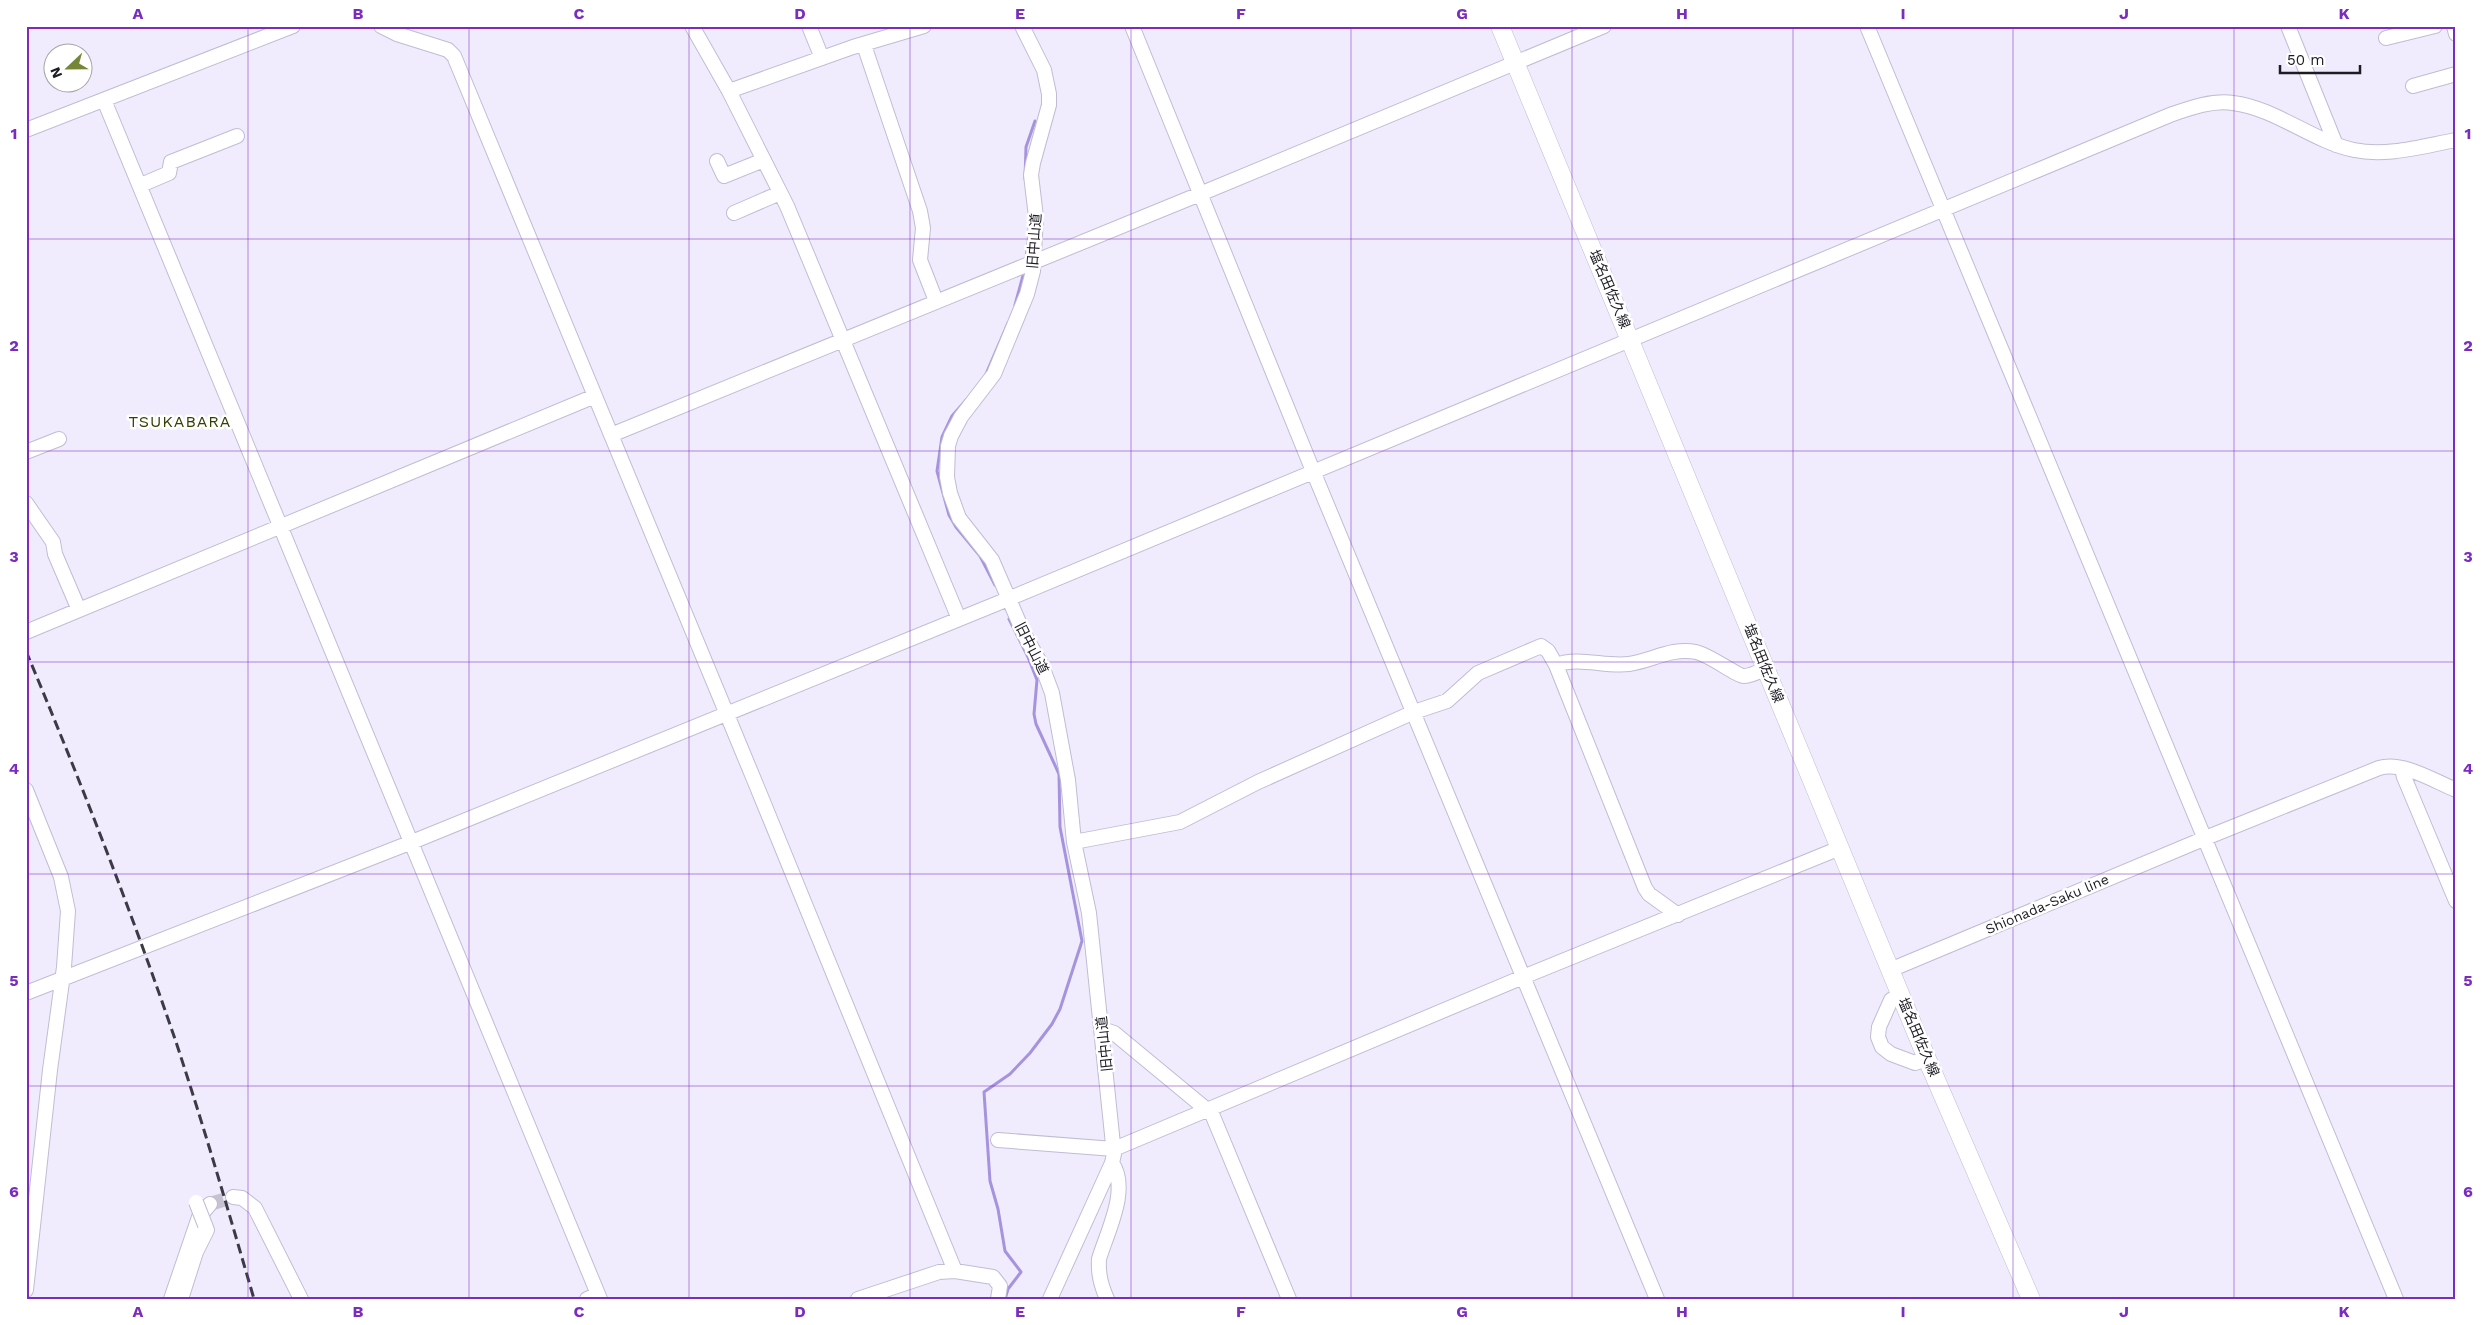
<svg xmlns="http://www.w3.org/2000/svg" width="2482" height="1325" viewBox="0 0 2482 1325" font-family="'Work Sans','Noto Sans JP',sans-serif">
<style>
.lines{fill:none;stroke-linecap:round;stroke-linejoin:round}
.stream{stroke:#a693dd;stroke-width:3}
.minor-tunnel{stroke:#c6c2d2;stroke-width:14;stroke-dasharray:14 7;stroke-linecap:butt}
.minor-casing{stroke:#c1bcd3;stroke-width:16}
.major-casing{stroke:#c1bcd3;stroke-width:19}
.minor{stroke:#fff;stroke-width:14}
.major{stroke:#fff;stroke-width:18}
.rail{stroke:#3c3a44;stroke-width:3;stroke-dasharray:10 5;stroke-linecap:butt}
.minor-bridge-casing{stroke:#c1bcd3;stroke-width:16;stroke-linecap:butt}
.minor-bridge{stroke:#fff;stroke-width:14}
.grid{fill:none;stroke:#7b2cbf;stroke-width:1;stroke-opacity:0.55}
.labels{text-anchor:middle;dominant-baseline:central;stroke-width:5;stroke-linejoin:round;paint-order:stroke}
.street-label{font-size:14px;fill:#1d1b23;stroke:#fff}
.quarter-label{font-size:16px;letter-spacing:1px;fill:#343f03;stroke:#fff}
.neatline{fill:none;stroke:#7b2cbf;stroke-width:2}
.grid-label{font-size:16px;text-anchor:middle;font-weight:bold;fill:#7b2cbf}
</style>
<rect width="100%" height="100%" fill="#f0ecfe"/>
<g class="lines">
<!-- stream -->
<path class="stream" d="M1025,179L1026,147L1035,121
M1026,258L1028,244
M1015,305L1024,272
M986,374L1008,323
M967,399L952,416L942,437L937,471L949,515L956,527L980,556L995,585
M1005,1299L1008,1289L1021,1272L1005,1251L998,1209L990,1181L984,1092L1010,1074L1030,1053L1052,1024L1060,1009L1082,941L1060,827L1059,774L1036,724L1034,714L1037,680L1028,657L1009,619"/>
<!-- minor-tunnel -->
<path class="minor-tunnel" d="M210,1204L233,1197"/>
<defs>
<path id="minor" d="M381,26L397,34L448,50L454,56L755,782L955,1271
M692,26L729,91L787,206L959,619
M809,26L822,58
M1022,26L1044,70L1049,94V105L1033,163L1031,175L1036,217L1033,271L1027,294L994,374L961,417L951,436L948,446L947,477L950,493L959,518L992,560L1024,634L1042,666L1052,693L1068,780L1074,842L1089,913L1114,1154L1112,1163L1050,1299
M1132,26L1313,471L1657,1299
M1867,26L2396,1299
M2288,26L2336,145
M2454,26L2456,34
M2386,38L2435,26
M864,45L920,211L923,228L920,260L936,301
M2413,86L2456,74
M729,91L853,47L924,26
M104,100L600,1299
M26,130L293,26
M717,161L724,176L764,160
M141,185L169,173L171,162L237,136
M734,213L780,193
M611,435L1200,194L1604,26
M26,452L59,439
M26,503L53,542L55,554L79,610
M26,632L595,396
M1556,665L1645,888L1649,894L1678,915
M2402,769L2404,777L2456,901
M26,790L61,877L68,911L64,967L50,1070L26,1290
M1074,842L1180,822L1258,782L1414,712L1447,701L1478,673L1541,646L1548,651L1556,665C1579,656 1604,667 1629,664C1652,661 1671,647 1696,652C1710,655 1737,676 1744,676C1751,676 1760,671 1766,668
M1890,970L2208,837L2379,768C2403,761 2434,781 2456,790
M26,993L412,842L996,604L2170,115C2190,108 2212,100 2233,103C2275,108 2312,141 2354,150C2387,157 2423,146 2456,140
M1900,994L1891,1000L1879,1027L1878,1037L1882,1047L1891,1054L1915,1063L1927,1059
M1102,1029L1114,1033L1212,1114L1289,1299
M998,1140L1114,1149L1523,977L1840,848
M233,1197L242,1198L255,1208L301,1299
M171,1299L199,1217L210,1204
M181,1299L196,1252L207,1230L205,1225
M587,1299L598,1294
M858,1299L939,1272L955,1271L993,1277L1000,1286L998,1299
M1107,1299C1101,1285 1098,1274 1099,1259C1107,1232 1130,1189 1112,1163"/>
<path id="major" d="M1500,26L1927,1059L2031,1299"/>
</defs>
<!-- minor casing -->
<use href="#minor" class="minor-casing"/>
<!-- major casing -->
<use href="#major" class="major-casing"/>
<!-- minor -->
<use href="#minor" class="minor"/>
<!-- major -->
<use href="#major" class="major"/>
<!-- rail -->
<path class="rail" d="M26,651C80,780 131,910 176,1042C204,1127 229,1213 254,1299"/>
<defs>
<path id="minor-bridge" d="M196,1202L205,1225"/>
</defs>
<!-- minor-bridge casing -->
<use href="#minor-bridge" class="minor-bridge-casing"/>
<!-- minor-bridge -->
<use href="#minor-bridge" class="minor-bridge"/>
</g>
<!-- grid -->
<path class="grid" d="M248,26V1299M469,26V1299M689,26V1299M910,26V1299M1131,26V1299M1351,26V1299M1572,26V1299M1793,26V1299M2013,26V1299M2234,26V1299M26,239H2456M26,451H2456M26,662H2456M26,874H2456M26,1086H2456"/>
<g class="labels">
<!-- street labels -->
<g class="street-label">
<text transform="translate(1034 241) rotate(-86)">旧中山道</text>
<text transform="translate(1610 289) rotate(67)">塩名田佐久線</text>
<text transform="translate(1032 648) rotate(63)">旧中山道</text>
<text transform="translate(1764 663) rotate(68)">塩名田佐久線</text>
<text transform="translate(2047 904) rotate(-23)">Shionada-Saku line</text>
<text transform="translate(1919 1037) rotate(67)">塩名田佐久線</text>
<text transform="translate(1104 1044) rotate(-96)">旧中山道</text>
</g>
<!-- quarter labels -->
<g class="quarter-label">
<text x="180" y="421">TSUKABARA</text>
</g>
</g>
<!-- border -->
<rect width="2482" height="1325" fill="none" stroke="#ffffff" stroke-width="55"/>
<!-- north arrow -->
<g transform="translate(68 68) rotate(248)"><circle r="24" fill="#ffffff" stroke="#a5a4a7"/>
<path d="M0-4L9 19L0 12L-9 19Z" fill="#758737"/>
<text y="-8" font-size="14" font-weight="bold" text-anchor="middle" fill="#1d1b23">N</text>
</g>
<!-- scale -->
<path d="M2280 65v8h80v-8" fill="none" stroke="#1d1b23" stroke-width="2.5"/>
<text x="2287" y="65" font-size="15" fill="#1d1b23" stroke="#ffffff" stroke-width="4" paint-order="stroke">50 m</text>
<rect x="28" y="28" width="2426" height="1270" class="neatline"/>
<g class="grid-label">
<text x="138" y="19">A</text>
<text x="358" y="19">B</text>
<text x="579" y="19">C</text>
<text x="800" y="19">D</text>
<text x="1020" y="19">E</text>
<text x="1241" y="19">F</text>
<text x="1462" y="19">G</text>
<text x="1682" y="19">H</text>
<text x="1903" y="19">I</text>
<text x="2124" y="19">J</text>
<text x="2344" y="19">K</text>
<text x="14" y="139">1</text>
<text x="2468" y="139">1</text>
<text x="14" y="351">2</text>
<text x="2468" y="351">2</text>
<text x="14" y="562">3</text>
<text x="2468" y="562">3</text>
<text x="14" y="774">4</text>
<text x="2468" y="774">4</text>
<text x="14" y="986">5</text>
<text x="2468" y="986">5</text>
<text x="14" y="1197">6</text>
<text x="2468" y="1197">6</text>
<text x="138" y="1317">A</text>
<text x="358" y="1317">B</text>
<text x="579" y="1317">C</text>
<text x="800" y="1317">D</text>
<text x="1020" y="1317">E</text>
<text x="1241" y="1317">F</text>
<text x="1462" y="1317">G</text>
<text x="1682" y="1317">H</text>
<text x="1903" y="1317">I</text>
<text x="2124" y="1317">J</text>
<text x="2344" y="1317">K</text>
</g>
</svg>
